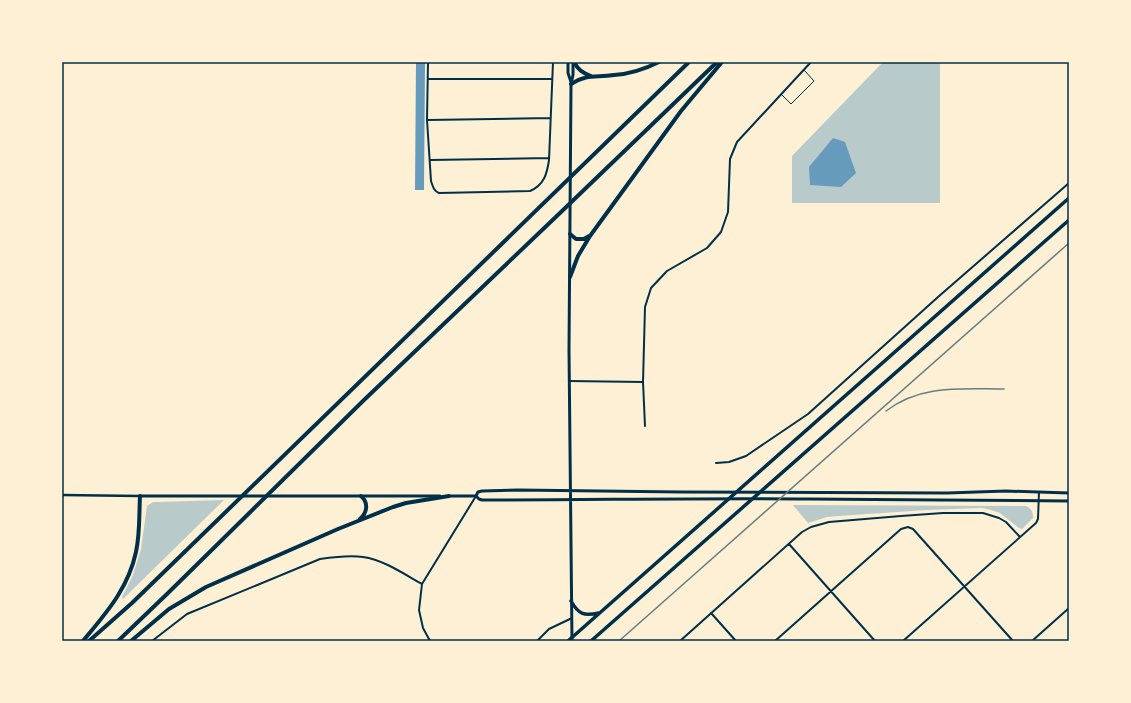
<svg xmlns="http://www.w3.org/2000/svg" width="1131" height="703" viewBox="0 0 1131 703" font-family="'Zilla Slab',serif">
<style>
.green{fill:#b9caca}
.water{fill:#669bbc}
.lines{fill:none;stroke-linecap:round;stroke-linejoin:round}
.service{stroke:#003049;stroke-width:1}
.minor{stroke:#003049;stroke-width:2}
.tertiary{stroke:#003049;stroke-width:2.5}
.secondary{stroke:#003049;stroke-width:3}
.primary{stroke:#003049;stroke-width:3.5}
.motorway{stroke:#003049;stroke-width:4}
.rail{stroke:#657d81;stroke-width:1.5}
.neatline{fill:none;stroke:#003049;stroke-width:1.5}
</style>
<rect width="100%" height="100%" fill="#fdf0d5"/>
<!-- green -->
<path class="green" d="M883,62H940V203H792V156Z
M224,500L123,599L122,597L133,575L141,549L147,506L153,502H158Z
M793,505L1026,506C1032,509 1033,512 1033,518L1022,529L1019,528L1005,517L1000,513L991,510L982,508L926,510L838,516L827,517L808,523Z"/>
<!-- water -->
<path class="water" d="M416,62H425L424,190H415Z
M833,138L845,142L856,173L841,187L810,185L809,167Z"/>
<g class="lines">
<!-- service -->
<path class="service" d="M782,95L791,104L814,81L804,70"/>
<!-- minor -->
<path class="minor" d="M428,62L427,120L431,181C433,187 434,191 439,193L530,191C544,185 547,174 549,160L553,62
M428,79H552
M428,120L550,118
M430,160L549,158
M569,381L643,382
M645,426L643,382L645,307L651,288L667,271L707,248L721,232L728,212L730,159L737,142L811,62
M716,463L729,462L746,456L808,414L938,297L1069,183
M789,544L875,641
M711,613L736,641
M152,641L187,614L320,559C334,557 349,555 363,557C384,560 404,574 422,584
M430,641L423,628L419,610L422,584L476,496
M537,641L549,629L572,618
M680,641L802,532L811,527L829,522L901,516L943,513H983L999,518L1006,522L1020,537
M775,641L901,529L908,527L913,529L1013,641
M903,641L1036,523L1038,519L1039,492
M1032,641L1069,608"/>
<!-- tertiary -->
<path class="tertiary" d="M62,495L140,496"/>
<!-- secondary -->
<path class="secondary" d="M568,62V73L571,82
M140,496H440
M448,496H476L479,499L482,500C591,500 700,498 809,499C896,499 982,501 1069,501
M476,496L478,492L482,491L518,490L682,492L947,493L1006,491L1069,493
M572,641L569,350L571,84L573,75V62"/>
<!-- primary -->
<path class="primary" d="M571,601C579,615 584,616 599,613
M568,641L1069,198
M591,641L1069,220"/>
<!-- motorway -->
<path class="motorway" d="M574,62C578,70 583,73 591,76
M571,84C588,73 596,78 614,75C630,74 645,69 659,62
M570,234L576,239H584L589,236
M570,277L578,256L590,236L681,111L722,62
M360,519C367,513 369,503 361,496
M83,641C106,613 128,589 136,552C140,534 139,515 140,496
M89,641L132,603L689,62
M118,641L167,594L364,400L561,212L717,62
M131,641L169,609L206,587L338,529L393,507L406,503L449,496"/>
<!-- rail -->
<path class="rail" d="M886,411C921,384 962,389 1004,389
M619,641L1069,243"/>
</g>
<!-- border -->
<rect width="1131" height="703" fill="none" stroke="#fdf0d5" stroke-width="126"/>
<rect x="63" y="63" width="1005" height="577" class="neatline"/>
</svg>
